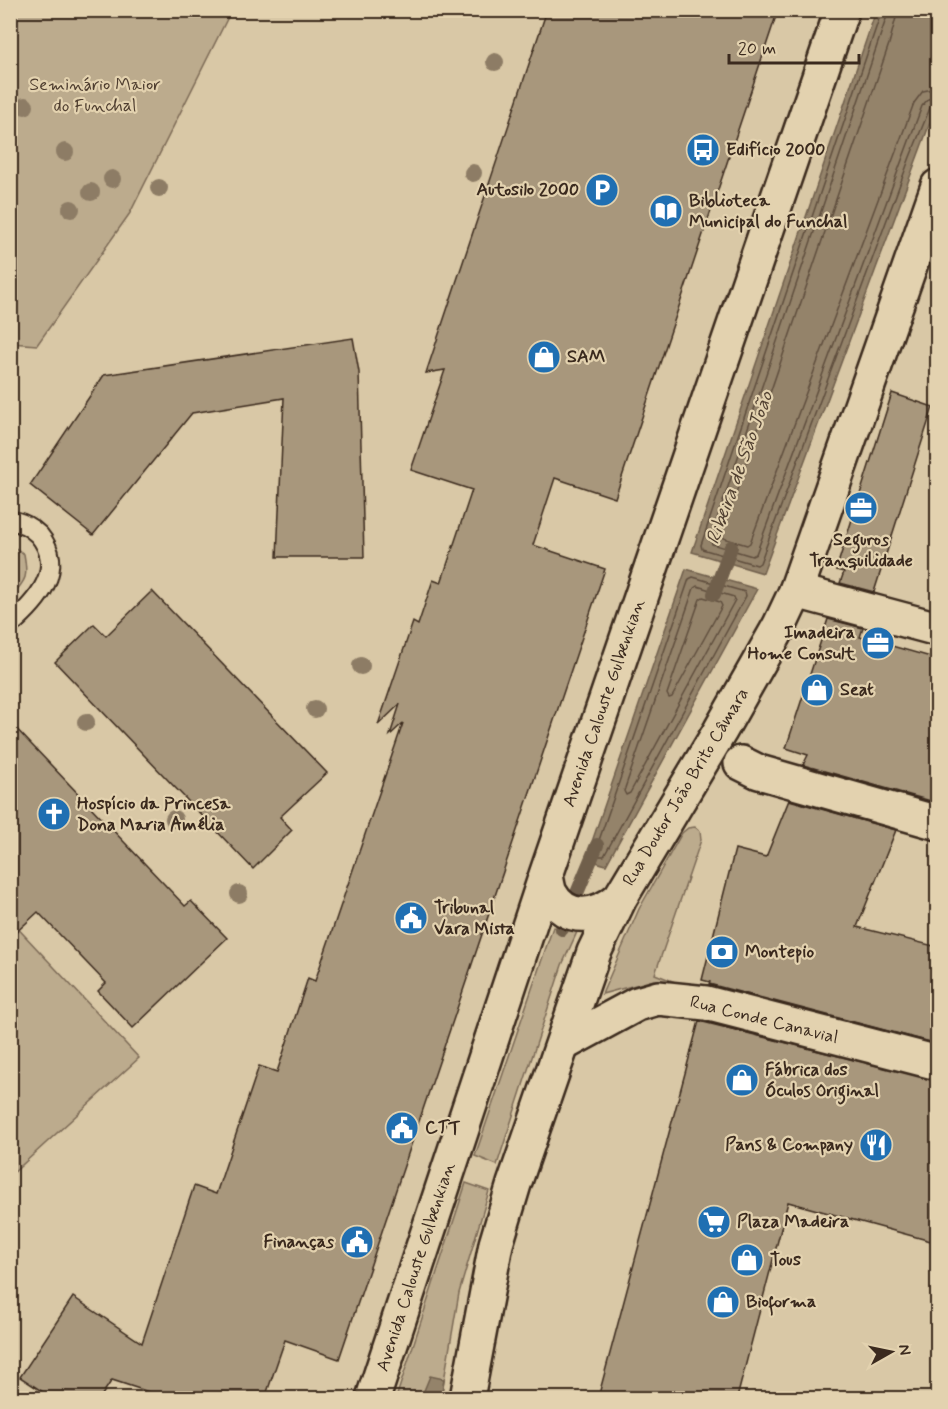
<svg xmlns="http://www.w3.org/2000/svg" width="948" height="1409" viewBox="0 0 948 1409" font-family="Mynerve,sans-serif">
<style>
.green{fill:#bcab8d;stroke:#7c6a56;stroke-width:1.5}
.water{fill:#94836b;stroke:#705f4c;stroke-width:1.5}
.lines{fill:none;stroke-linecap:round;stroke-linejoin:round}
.shore{stroke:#5f4e3d;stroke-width:1.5}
.stream{stroke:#705f4c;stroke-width:14}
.building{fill:#a8977c;stroke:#3b2a1e;stroke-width:1.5}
.lane-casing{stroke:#3b2a1e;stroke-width:22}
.street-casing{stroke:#3b2a1e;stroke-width:38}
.secondary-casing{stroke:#3b2a1e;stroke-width:38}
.lane{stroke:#e3d2af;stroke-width:18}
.street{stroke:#e3d2af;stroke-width:33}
.secondary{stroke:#e3d2af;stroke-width:33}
.tree{fill:#8d7c65}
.labels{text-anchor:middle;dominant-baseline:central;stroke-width:4.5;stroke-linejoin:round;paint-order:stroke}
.park-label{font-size:18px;fill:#4e3d2f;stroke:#e3d2af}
.poi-label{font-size:18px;font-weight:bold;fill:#3b2a1e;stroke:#e3d2af;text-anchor:start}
.street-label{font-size:18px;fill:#3b2a1e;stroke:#e3d2af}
.water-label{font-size:20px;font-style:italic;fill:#514031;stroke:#e3d2af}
</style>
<rect width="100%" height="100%" fill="#d9c8a6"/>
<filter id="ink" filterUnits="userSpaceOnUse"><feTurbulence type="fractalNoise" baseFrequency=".0167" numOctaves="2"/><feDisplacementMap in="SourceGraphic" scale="12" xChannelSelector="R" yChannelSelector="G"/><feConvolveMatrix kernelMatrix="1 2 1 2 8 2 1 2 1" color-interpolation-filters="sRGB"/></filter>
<g filter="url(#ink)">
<!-- green -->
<path class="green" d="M11,10L231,11L130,213L37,345L11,343Z
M11,545L24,554C28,576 27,580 11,596Z
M695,827L700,831L701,840L655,974L680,984L654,980L602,994L639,909L682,833L688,828Z
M11,921L139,1058L11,1175Z
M553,927L577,932L562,965L497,1165L475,1156Z
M466,1183L489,1191L459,1293L441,1398H396Z"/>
<!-- water -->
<path class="water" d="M876,11H937V104L763,573L692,552Z
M686,569L757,589L606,865L586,859Z
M430,1376L444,1379L441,1398H421Z"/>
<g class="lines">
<!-- shore -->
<path class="shore" d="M882,10L701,545L702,549L757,565L760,563L910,157L930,108L938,104
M889,10L710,540L712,544L752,556L756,554L922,106L928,99L938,97
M898,10L889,44L722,534L723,538L747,545L750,543L914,103L923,91L938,88
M693,577L745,592L746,596L604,856H597L595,852L689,579Z
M697,586L734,597L735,600L630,793L626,795L624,791L694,588Z
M703,597L720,602L722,606L672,697L669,698L667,694L700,599Z"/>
<!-- stream -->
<path class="stream" d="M714,594L731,547
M562,929L597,845"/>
</g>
<!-- building -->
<path class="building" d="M547,10H778L615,498L555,478L533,545L605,569L339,1359L285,1340L265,1398H167L112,1380L100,1398H52L20,1377L73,1297L142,1343L194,1186L216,1194L259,1066L277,1072L308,978L315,981L403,723L390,735L400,704L378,725L413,622L418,625L433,580L441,583L472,490L411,470L445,370L426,373Z
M353,338L359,372L364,557H277L284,398L192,413L93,535L30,485L104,375Z
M892,393L933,407L874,592L840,583L844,572L836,570Z
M152,591L327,773L280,817L292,830L253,869L55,662L94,624L106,636Z
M828,619L863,628L860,637L938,659V803L803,765L808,755L786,748Z
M10,722L185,906L191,901L227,938L133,1028L98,991L106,983L38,912L10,938Z
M789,800L896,830L857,927L938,947V1044L709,984L710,982L702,980L735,849L766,857Z
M699,1021L938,1081V1243L788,1202L737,1398H598Z"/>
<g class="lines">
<defs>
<path id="lane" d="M10,521C21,521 32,528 39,535C67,569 37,602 10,625"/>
<path id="street" d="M796,591L938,629
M741,763L759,772L938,823
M563,1044L637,1004L658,998L706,1003L938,1063"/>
<path id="secondary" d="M546,875C547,881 548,888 550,893C567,924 598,917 620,898
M373,1398L546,875L842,10
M467,1398L496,1244L514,1184L594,952L620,898L720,731L779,627L796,591L938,186"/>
</defs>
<!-- lane casing -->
<use href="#lane" class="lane-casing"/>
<!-- street casing -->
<use href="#street" class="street-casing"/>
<!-- secondary casing -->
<use href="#secondary" class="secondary-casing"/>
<!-- lane -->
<use href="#lane" class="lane"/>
<!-- street -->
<use href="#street" class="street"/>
<!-- secondary -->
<use href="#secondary" class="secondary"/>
</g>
<!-- trees -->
<g class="tree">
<circle cx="495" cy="62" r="9"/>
<circle cx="25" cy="106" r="9"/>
<circle cx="65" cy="152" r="9"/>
<circle cx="473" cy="173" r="9"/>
<circle cx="112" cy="179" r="9"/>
<circle cx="159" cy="188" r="9"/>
<circle cx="91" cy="192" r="9"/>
<circle cx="71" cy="209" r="9"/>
<circle cx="361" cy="666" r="9"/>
<circle cx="315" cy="709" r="9"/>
<circle cx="86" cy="722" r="9"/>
<circle cx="174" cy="819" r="9"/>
<circle cx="239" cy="894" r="9"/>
</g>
</g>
<!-- icons -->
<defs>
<symbol id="bus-disc" viewBox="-11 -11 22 22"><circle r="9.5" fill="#1f6fb2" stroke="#e3d2af"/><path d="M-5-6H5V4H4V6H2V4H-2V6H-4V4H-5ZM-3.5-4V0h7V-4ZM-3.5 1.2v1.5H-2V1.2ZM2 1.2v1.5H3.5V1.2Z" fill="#fff"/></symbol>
<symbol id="parking-disc" viewBox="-11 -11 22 22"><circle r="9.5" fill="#1f6fb2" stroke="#e3d2af"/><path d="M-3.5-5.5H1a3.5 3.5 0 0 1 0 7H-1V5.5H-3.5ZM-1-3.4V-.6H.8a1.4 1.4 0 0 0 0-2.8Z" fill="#fff"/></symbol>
<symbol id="library-disc" viewBox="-11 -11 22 22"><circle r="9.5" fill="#1f6fb2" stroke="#e3d2af"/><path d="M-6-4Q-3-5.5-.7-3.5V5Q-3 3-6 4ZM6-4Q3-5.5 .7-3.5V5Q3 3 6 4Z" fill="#fff"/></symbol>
<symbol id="shop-disc" viewBox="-11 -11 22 22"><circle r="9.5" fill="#1f6fb2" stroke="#e3d2af"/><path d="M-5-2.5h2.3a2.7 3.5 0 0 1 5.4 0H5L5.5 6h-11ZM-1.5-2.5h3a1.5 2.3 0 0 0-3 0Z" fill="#fff"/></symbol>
<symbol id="office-disc" viewBox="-11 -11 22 22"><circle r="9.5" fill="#1f6fb2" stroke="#e3d2af"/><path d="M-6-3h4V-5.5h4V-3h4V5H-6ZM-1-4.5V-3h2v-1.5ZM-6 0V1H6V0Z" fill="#fff"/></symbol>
<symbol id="church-disc" viewBox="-11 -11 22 22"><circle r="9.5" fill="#1f6fb2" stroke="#e3d2af"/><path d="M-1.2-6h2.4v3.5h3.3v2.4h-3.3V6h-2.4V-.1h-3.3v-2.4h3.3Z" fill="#fff"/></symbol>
<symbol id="civic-disc" viewBox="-11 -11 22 22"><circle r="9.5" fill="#1f6fb2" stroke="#e3d2af"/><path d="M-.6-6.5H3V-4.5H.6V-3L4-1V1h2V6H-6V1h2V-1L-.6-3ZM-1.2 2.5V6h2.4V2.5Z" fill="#fff"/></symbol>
<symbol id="bank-disc" viewBox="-11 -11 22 22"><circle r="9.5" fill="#1f6fb2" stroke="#e3d2af"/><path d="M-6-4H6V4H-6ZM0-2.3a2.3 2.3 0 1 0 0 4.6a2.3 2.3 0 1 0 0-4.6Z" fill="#fff"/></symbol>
<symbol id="restaurant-disc" viewBox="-11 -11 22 22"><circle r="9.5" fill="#1f6fb2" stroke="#e3d2af"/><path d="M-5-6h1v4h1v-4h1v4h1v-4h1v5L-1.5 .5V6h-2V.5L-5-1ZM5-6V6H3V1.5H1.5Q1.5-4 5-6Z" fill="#fff"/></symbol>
<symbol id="supermarket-disc" viewBox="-11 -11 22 22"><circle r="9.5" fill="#1f6fb2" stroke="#e3d2af"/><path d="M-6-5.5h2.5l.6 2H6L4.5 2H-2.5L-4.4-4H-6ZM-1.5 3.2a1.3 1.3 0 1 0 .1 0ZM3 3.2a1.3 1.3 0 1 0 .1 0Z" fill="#fff"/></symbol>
</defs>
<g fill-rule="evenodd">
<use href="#bus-disc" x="684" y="131" width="38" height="38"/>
<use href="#parking-disc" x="583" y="171" width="38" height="38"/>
<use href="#library-disc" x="647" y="192" width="38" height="38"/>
<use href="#shop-disc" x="525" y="338" width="38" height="38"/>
<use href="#office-disc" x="842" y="489" width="38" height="38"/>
<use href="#office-disc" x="859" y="624" width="38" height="38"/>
<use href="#shop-disc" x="798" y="671" width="38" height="38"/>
<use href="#church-disc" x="35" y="795" width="38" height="38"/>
<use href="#civic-disc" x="392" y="899" width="38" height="38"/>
<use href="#bank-disc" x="703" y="933" width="38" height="38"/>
<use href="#shop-disc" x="723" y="1061" width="38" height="38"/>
<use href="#civic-disc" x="383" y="1109" width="38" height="38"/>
<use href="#restaurant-disc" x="857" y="1126" width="38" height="38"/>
<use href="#supermarket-disc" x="695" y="1203" width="38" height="38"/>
<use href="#civic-disc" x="338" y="1223" width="38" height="38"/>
<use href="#shop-disc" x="728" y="1241" width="38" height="38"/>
<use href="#shop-disc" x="704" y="1283" width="38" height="38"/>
</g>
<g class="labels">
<!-- park labels -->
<g class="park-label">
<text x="95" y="85">Seminário Maior<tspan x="95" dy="21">do Funchal</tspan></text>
</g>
<!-- poi labels -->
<g class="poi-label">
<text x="726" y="150">Edifício 2000</text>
<text x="579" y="190" text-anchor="end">Autosilo 2000</text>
<text x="689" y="201">Biblioteca<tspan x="689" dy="21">Municipal do Funchal</tspan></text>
<text x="567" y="357">SAM</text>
<text x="861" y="540" text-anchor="middle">Seguros<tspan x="861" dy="21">Tranquilidade</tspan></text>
<text x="855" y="633" text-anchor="end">Imadeira<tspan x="855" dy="21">Home Consult</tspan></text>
<text x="840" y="690">Seat</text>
<text x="77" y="804">Hospício da Princesa<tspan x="77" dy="21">Dona Maria Amélia</tspan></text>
<text x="434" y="908">Tribunal<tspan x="434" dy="21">Vara Mista</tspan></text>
<text x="745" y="952">Montepio</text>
<text x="765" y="1070">Fábrica dos<tspan x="765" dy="21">Óculos Original</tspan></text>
<text x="425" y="1128">CTT</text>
<text x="853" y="1145" text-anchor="end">Pans &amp; Company</text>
<text x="737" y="1222">Plaza Madeira</text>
<text x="334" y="1242" text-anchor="end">Finanças</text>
<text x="770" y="1260">Tous</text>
<text x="746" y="1302">Bioforma</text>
</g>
<!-- street labels -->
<g class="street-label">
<text transform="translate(604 703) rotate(-71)">Avenida Calouste Gulbenkian</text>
<text transform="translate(686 787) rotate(-59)">Rua Doutor João Brito Câmara</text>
<text transform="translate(764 1020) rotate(14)">Rua Conde Canavial</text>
<text transform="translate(416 1267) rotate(-72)">Avenida Calouste Gulbenkian</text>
</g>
<!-- water labels -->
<g class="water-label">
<text transform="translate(740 468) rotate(-70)">Ribeira de São João</text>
</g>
</g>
<!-- margin -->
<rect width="948" height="1409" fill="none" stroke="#e3d2af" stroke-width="36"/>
<rect x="18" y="18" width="912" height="1373" fill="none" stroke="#3b2a1e" stroke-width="2" filter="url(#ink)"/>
<!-- north arrow -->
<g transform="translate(891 1352) rotate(81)" stroke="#e3d2af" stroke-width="4.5" paint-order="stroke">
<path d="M0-4.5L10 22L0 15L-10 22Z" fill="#3b2a1e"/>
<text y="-9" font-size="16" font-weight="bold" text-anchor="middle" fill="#3b2a1e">N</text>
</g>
<!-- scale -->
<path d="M729 54v9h130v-9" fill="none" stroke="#3b2a1e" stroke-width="3"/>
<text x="738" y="54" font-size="18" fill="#3b2a1e" stroke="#e3d2af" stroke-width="4.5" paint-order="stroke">20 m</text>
</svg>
